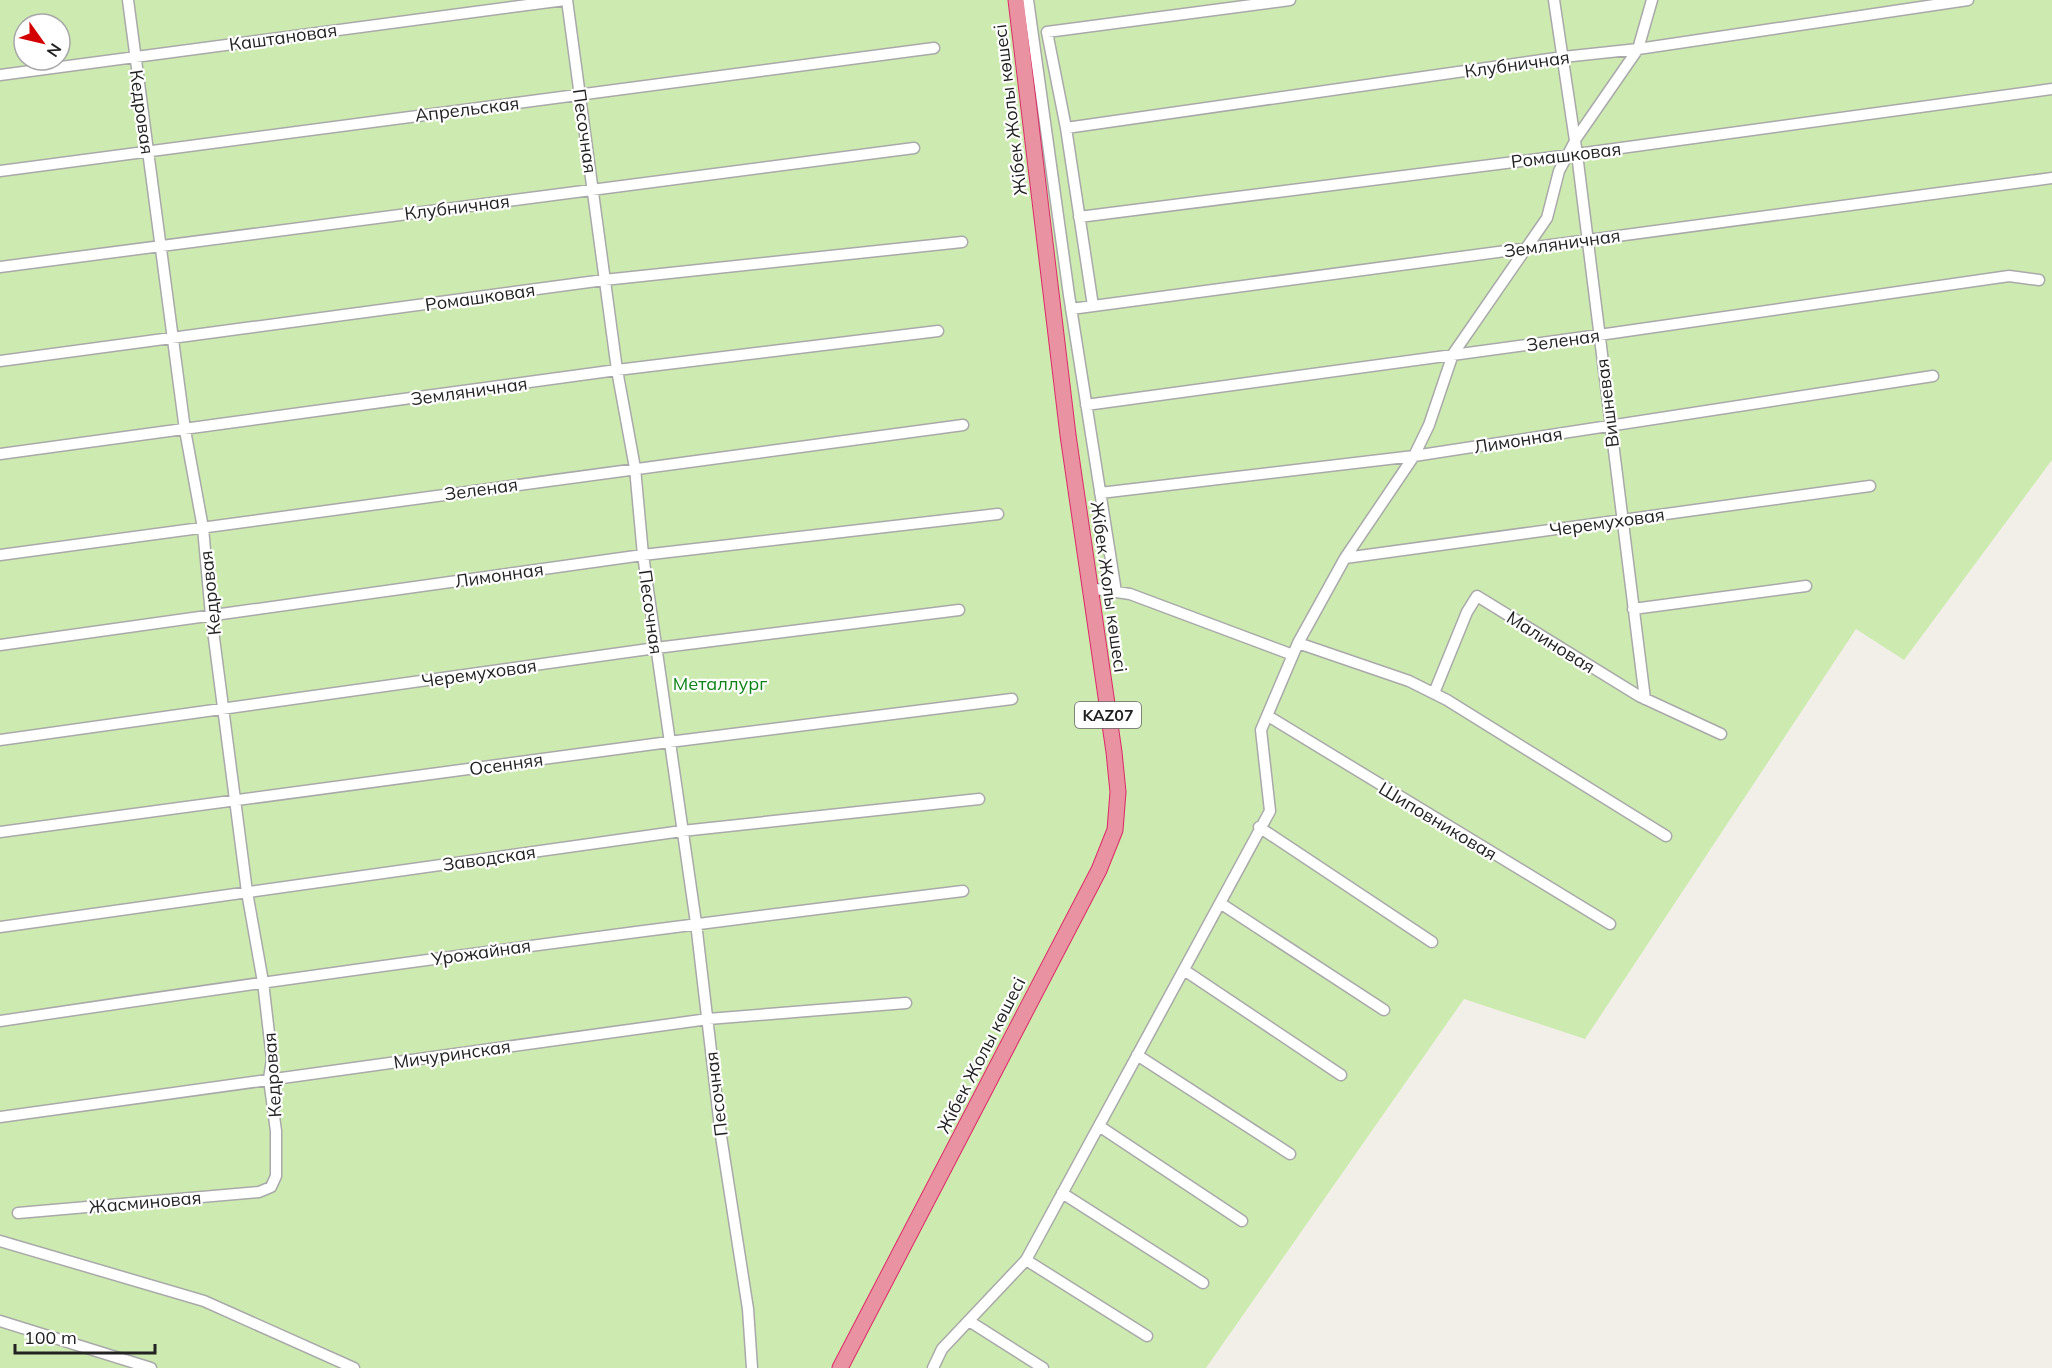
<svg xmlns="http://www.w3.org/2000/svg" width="2052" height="1368" viewBox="0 0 2052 1368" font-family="Mulish,sans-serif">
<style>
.grass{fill:#cdebb0;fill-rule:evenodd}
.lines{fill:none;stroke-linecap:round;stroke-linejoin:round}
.minor-casing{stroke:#a9a9a9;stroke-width:13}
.highway-casing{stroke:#dc2a67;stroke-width:17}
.minor{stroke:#fff;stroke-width:10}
.highway{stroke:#e892a2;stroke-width:15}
.labels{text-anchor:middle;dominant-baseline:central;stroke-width:4.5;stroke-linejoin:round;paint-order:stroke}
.shield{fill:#fff;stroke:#646464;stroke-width:1.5}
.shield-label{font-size:16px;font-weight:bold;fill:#222}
.street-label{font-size:18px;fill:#222;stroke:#fff}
.park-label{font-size:18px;fill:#0c8416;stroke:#fff}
</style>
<rect width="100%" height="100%" fill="#f2efe9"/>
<!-- grass -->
<path class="grass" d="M0,0H2052V460L1904,660L1856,629L1585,1039L1464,999L1206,1368H0ZM24,24H60V60H24Z"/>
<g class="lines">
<defs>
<path id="minor" d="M567,0L617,370L635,468L643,555L696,923L721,1136L748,1309L752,1368
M1028,0L1069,295L1116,592
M1554,0L1577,154L1645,699
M0,75L565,0
M1066,128L1563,57L1638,49L1968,0
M1575,140L1638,49L1652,0
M0,171L934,48
M1079,217L1577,154L2052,89
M0,267L914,148
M1093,306L1066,128L1047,32L1290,0
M1071,309L2052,178
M0,361L604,280L962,242
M1086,405L1599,335L2009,276L2039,280
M0,454L617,370L938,331
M1100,493L1414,456L1933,376
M0,555L963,425
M1345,558L1870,486
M1089,588L1130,594L1293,655
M1633,609L1806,586
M1298,643L1409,681L1447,700L1666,836
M0,645L643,555L998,514
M1434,693L1467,612L1477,596L1639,696L1721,734
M1268,716L1610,924
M0,740L656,648L959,610
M1259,827L1432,942
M0,832L669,742L1012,699
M1220,903L1384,1010
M0,927L682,831L979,799
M1184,970L1341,1075
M0,1021C320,973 641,930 963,891
M1137,1055L1290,1154
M0,1117L708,1019L906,1003
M1099,1126L1242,1221
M1062,1193L1203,1283
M18,1213L259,1192L271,1187L276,1176V1131L269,1079L272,1059L263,982L247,892L211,615L203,528L185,430L128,0
M0,1241L204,1301L354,1368
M1026,1260L1147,1336
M0,1321L151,1368
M969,1321L1043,1368
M933,1368L942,1349L1026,1260L1270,811L1261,730L1298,643L1345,558L1414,456L1429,425L1453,354L1547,218L1559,171L1574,143"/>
<path id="highway" d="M840,1368L1099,870L1115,830L1118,792L1114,752L1068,435L1016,0"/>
</defs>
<!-- minor casing -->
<use href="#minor" class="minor-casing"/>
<!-- highway casing -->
<use href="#highway" class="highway-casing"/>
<!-- minor -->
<use href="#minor" class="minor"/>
<!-- highway -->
<use href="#highway" class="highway"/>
</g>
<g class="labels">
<!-- shield labels -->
<rect class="shield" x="1075" y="702" width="66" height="26" rx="4.5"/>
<g class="shield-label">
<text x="1108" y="715">KAZ07</text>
</g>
<!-- street labels -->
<g class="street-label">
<text transform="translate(283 37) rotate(-8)">Каштановая</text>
<text transform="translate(1517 64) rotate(-8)">Клубничная</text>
<text transform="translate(467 109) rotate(-7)">Апрельская</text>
<text transform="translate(1010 110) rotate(-97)">Жібек Жолы көшесі</text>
<text transform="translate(142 112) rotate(82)">Кедровая</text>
<text transform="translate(585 131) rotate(82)">Песочная</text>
<text transform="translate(1566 155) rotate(-7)">Ромашковая</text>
<text transform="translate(457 207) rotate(-7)">Клубничная</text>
<text transform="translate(1562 243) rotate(-8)">Земляничная</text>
<text transform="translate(480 297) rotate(-8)">Ромашковая</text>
<text transform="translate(1563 340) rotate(-8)">Зеленая</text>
<text transform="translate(469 391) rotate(-8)">Земляничная</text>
<text transform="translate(1607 403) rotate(-97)">Вишневая</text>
<text transform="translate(1518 440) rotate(-9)">Лимонная</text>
<text transform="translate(481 489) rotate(-8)">Зеленая</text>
<text transform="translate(1607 522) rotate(-8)">Черемуховая</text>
<text transform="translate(499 575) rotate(-8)">Лимонная</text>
<text transform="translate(1109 587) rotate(82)">Жібек Жолы көшесі</text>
<text transform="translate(210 593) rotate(-96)">Кедровая</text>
<text transform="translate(651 612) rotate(82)">Песочная</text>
<text transform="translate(1551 642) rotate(32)">Малиновая</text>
<text transform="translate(479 673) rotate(-8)">Черемуховая</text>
<text transform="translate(506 764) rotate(-8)">Осенняя</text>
<text transform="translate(1438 821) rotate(31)">Шиповниковая</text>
<text transform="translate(489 858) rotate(-8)">Заводская</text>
<text transform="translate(481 952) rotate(-8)">Урожайная</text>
<text transform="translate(452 1054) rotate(-8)">Мичуринская</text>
<text transform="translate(981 1055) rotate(-63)">Жібек Жолы көшесі</text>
<text transform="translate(272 1075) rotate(-94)">Кедровая</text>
<text transform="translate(716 1094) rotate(-97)">Песочная</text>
<text transform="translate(145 1202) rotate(-5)">Жасминовая</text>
</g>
<!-- park labels -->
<g class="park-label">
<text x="720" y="683">Металлург</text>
</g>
</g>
<!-- north arrow -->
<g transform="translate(42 42) rotate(124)"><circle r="28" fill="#ffffff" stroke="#a7a7a7" stroke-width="1.5"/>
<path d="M0-4.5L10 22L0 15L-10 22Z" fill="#d40000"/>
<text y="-9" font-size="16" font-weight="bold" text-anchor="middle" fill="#222222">N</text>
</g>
<!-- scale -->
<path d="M15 1344v9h140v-9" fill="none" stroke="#222222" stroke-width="3"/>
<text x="24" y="1344" font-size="18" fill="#222222" stroke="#ffffff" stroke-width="4.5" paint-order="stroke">100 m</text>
</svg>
